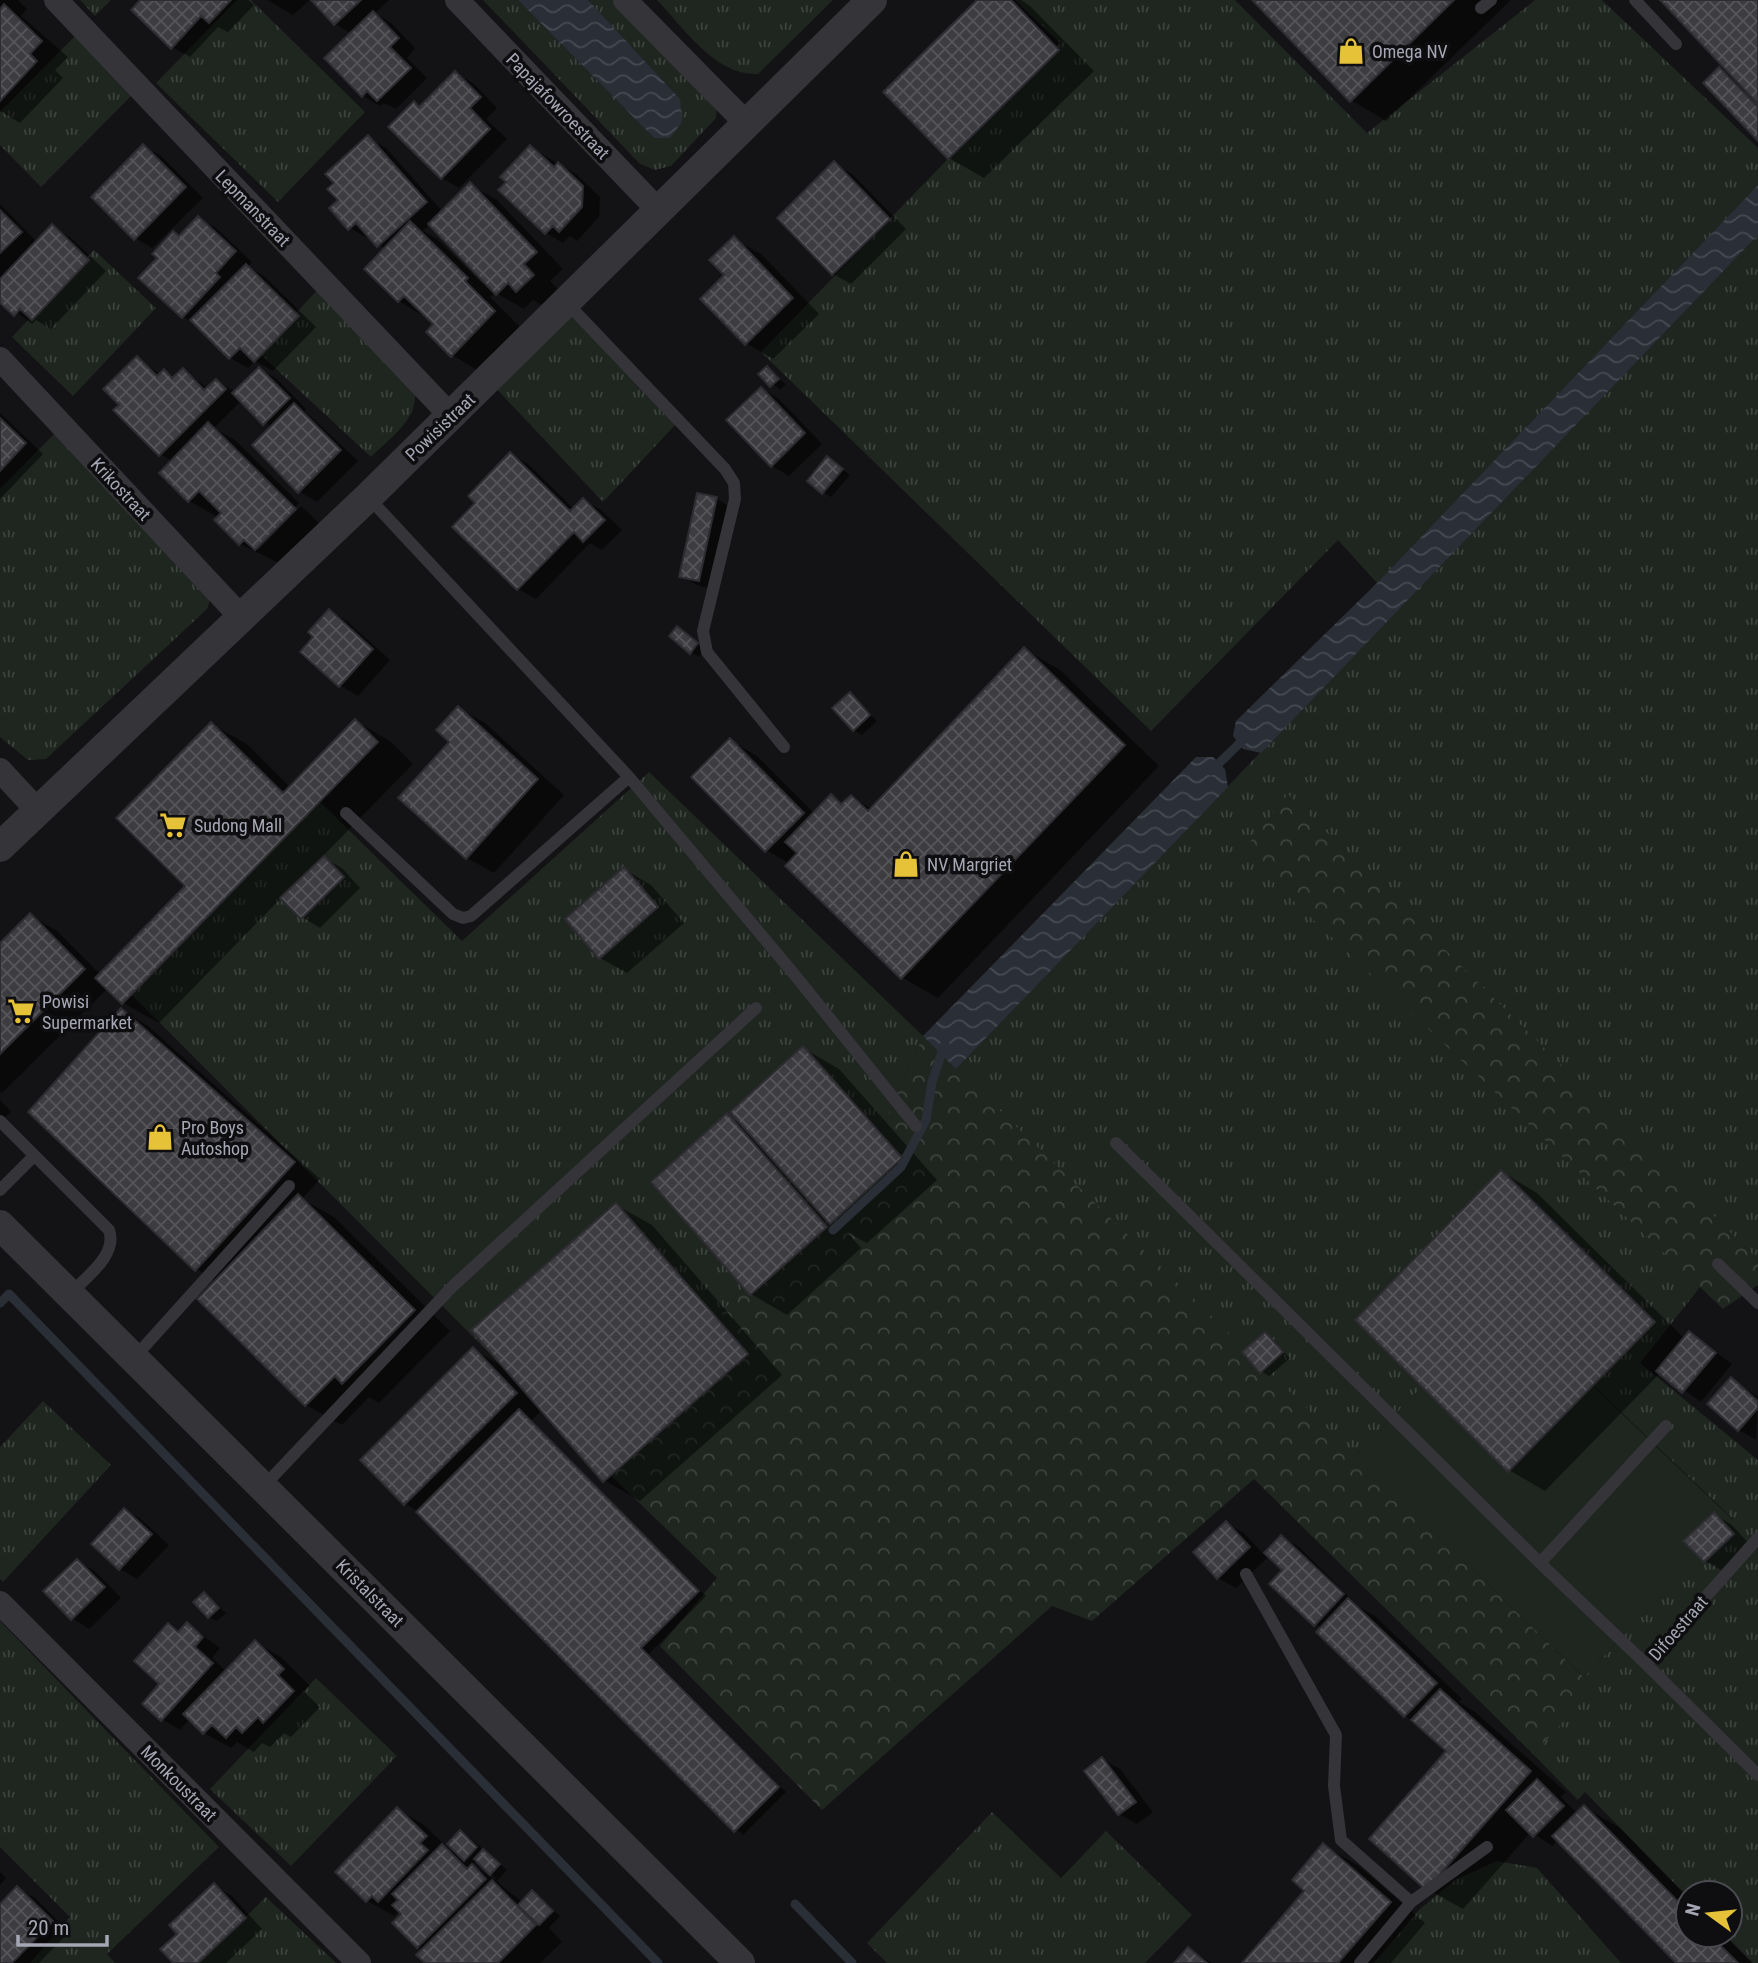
<svg xmlns="http://www.w3.org/2000/svg" width="1758" height="1963" viewBox="0 0 1758 1963" font-family="'Roboto Condensed',sans-serif">
<style>
.grass{fill:url(#grass-tufts)}
.forest{fill:url(#forest-crowns)}
.garden{fill:#1f2620}
.water{fill:url(#water-waves)}
.shadow{fill:#0007;fill-rule:evenodd}
.lines{fill:none;stroke-linecap:round;stroke-linejoin:round}
.stream{stroke:#2a2f37;stroke-width:9}
.building{fill:url(#building-cross-hatch);stroke:#2d2c30;stroke-width:2}
.service{stroke:#343439;stroke-width:12}
.minor{stroke:#343439;stroke-width:24}
.tertiary{stroke:#343439;stroke-width:30}
.labels{text-anchor:middle;dominant-baseline:central;stroke-width:7;stroke-linejoin:round;paint-order:stroke}
.poi-label{font-size:18px;fill:#a5a7b4;stroke:#0e0d0f;text-anchor:start}
.street-label{font-size:18px;fill:#a5a7b4;stroke:#0e0d0f}
</style>
<defs>
<pattern id="grass-tufts" width="24" height="20" patternUnits="userSpaceOnUse" patternTransform="scale(1.75)"><rect width="24" height="20" fill="#1f2620"/><path d="M3 7l-1-3M5 7V3M7 7l1-3M15 17l-1-3M17 17v-4M19 17l1-3" fill="none" stroke="#3d433e"/></pattern>
<pattern id="forest-crowns" width="20" height="18" patternUnits="userSpaceOnUse" patternTransform="scale(1.75)"><rect width="20" height="18" fill="#1f2620"/><path d="M2 6a3 3 0 1 1 6 0M12 15a3 3 0 1 1 6 0" fill="none" stroke="#3d433e"/></pattern>
<pattern id="water-waves" width="16" height="10" patternUnits="userSpaceOnUse" patternTransform="scale(1.75)"><rect width="16" height="10" fill="#2a2f37"/><path d="M0 5q4-4 8 0t8 0" fill="none" stroke="#464a52"/></pattern>
<pattern id="building-cross-hatch" width="8" height="8" patternUnits="userSpaceOnUse" patternTransform="scale(1.75)"><rect width="8" height="8" fill="#3d3c41"/><path d="M0 0l8 8M0 8l8-8" fill="none" stroke="#56555a"/></pattern>
</defs>
<rect width="100%" height="100%" fill="#131214"/>
<!-- grass -->
<path class="grass" d="M80,0H111L95,16Z
M237,0H251L365,112L278,202L156,83Z
M483,0H518L654,138L680,99L588,0H622L717,104L716,118L671,166L655,170L640,164Z
M657,0H833L758,74C715,76 684,28 657,0Z
M1015,0H1235L1367,133L1535,0H1602L1758,148V185L1377,583L1338,540L1151,731L761,352L1060,43Z
M75,36L133,94L41,187L0,145V112Z
M1758,235V1260L1288,795L1243,852L1700,1287L1640,1363L1758,1460V1963H1753L1725,1935H1730V1893H1688V1897L1585,1792L1578,1800L1533,1754L1594,1688L1584,1677L1733,1519L1505,1301L1355,1456L956,1069Z
M94,250L156,308L73,396L12,337Z
M322,285L414,385C421,418 393,435 371,457L259,353Z
M561,314L573,316L676,424L603,502L492,384Z
M60,428L212,594L207,609L46,759L28,760L0,737V489Z
M649,772L923,1036L881,1130L721,1313L736,1332L597,1461L131,994L319,801L462,941Z
M43,1401L111,1465L3,1582L0,1579V1447Z
M0,1621L219,1847L107,1954L115,1963H30L70,1917L0,1847Z
M316,1678L397,1756L291,1866L210,1789Z
M992,1812L1061,1878L1106,1831L1192,1915L1145,1963H887L867,1943Z
M1497,1861L1537,1868L1621,1963H1374L1420,1909L1455,1880Z
M266,1897L336,1963H199Z"/>
<!-- forest -->
<path class="forest" d="M1288,794L1758,1260V1285L1723,1309L1242,852Z
M923,1036L1595,1688L1533,1754L1254,1479L1092,1621L1052,1606L822,1810L660,1646L717,1578L597,1462L736,1332L721,1313L881,1130Z"/>
<!-- garden -->
<path class="garden" d="M1504,1301L1733,1520L1584,1677L1355,1456Z"/>
<!-- water -->
<path class="water" d="M518,0H588L680,99L682,122L670,138H654Z
M1758,185V235L1261,753L1243,749L1233,736L1236,721L1377,583Z
M1196,757H1213L1225,769L1228,787L956,1069L923,1036Z"/>
<!-- shadow -->
<path class="shadow" d="M0,0H18L27,9L21,16L68,57L55,70L63,78L20,123L0,111Z
M143,0H248L254,5L228,32L218,27L190,57L172,47Z
M267,0H310L293,15Z
M313,0H389L375,13L391,23L415,48L407,58L427,78L396,109L384,103L380,106L363,96L352,34L335,24Z
M979,0H1021L1030,6L1094,71L984,178L949,158Z
M1254,0H1511L1386,121L1351,100Z
M1662,0H1758V138L1720,69L1733,77Z
M455,73L473,83L497,108L486,119L507,139L459,188L442,178L414,103L421,108Z
M368,138L386,148L443,212L470,185L497,200L563,269L550,281L560,291L544,306L533,300L524,309L496,293L490,297L521,328L479,371L452,355L436,324L399,301L367,269L385,249L370,236L367,238L350,228L340,201ZM430,224L485,281L482,283L437,239L423,231Z
M143,146L161,156L203,198L152,248L135,238Z
M530,147L576,174L600,197L599,217L577,241L570,236L563,243L546,233Z
M834,164L852,174L906,229L851,284L833,274L779,218Z
M0,204L37,242L52,227L70,237L106,271L51,329L36,320L32,324L0,300Z
M198,218L216,228L252,262L248,267L264,276L316,327L273,371L255,361L248,368L230,358L197,325L183,317L159,258Z
M734,239L761,254L819,314L773,359L746,343L726,275Z
M137,358L161,375L164,371L175,378L183,370L209,389L217,381L234,391L260,369L277,379L306,409L305,411L358,461L317,502L300,492L254,445L272,428L242,400L214,428L235,440L299,503L254,549H259L301,506L321,525L283,565L240,544L221,511L216,516L189,501L172,461L160,454L121,405Z
M767,369L786,384L780,390L761,374Z
M762,389L779,399L822,444L789,476L772,466Z
M0,413L43,454L0,499Z
M510,454L528,464L574,509L583,500L601,510L622,530L602,550L590,543L536,599L518,589L477,503Z
M828,458L850,475L831,497L823,492Z
M717,499L734,509L716,590L699,586L681,576Z
M329,611L347,621L390,660L358,696L341,686L303,652L316,637Z
M686,633L705,649L699,657L691,652Z
M1024,649L1060,670L1159,766L938,998L903,978L787,866L790,864L766,850L730,740L757,756L815,814L831,796L844,804L851,797L872,809Z
M850,694L877,721L862,735L854,730Z
M458,708L485,723L564,795L494,873L467,858L451,741Z
M356,721L391,742L413,764L322,857L342,868L360,888L320,928L302,917L282,897L159,1023L123,1003L108,988L2,1093L0,1092V946L30,915L57,931L101,975L187,886L211,724L247,744L291,788Z
M624,869L651,885L684,923L627,973L600,958Z
M122,1010L148,1026L320,1179L302,1199L334,1217L450,1331L379,1403L369,1397L342,1425L306,1405L199,1299L216,1281L197,1269L30,1112Z
M803,1048L839,1069L937,1180L867,1243L848,1233L861,1248L787,1315L751,1294L653,1182L727,1116L743,1125Z
M0,1100L11,1112L0,1122Z
M1502,1172L1537,1193L1685,1339L1690,1333L1732,1364L1701,1402L1660,1373L1545,1491L1509,1470Z
M616,1205L652,1225L782,1375L640,1501L604,1480L542,1410L531,1421L706,1596L649,1654L786,1792L743,1835L419,1512L406,1504L362,1460L473,1349L505,1368Z
M1265,1334L1290,1358L1269,1376L1261,1371Z
M1731,1379L1758,1397L1756,1440L1739,1430Z
M125,1510L142,1520L169,1545L137,1579L120,1569Z
M1714,1514L1732,1525L1750,1545L1723,1571L1705,1561Z
M1226,1523L1244,1533L1267,1558L1236,1588L1218,1578L1195,1553Z
M1281,1537L1299,1547L1359,1607L1375,1616L1462,1699L1459,1702L1475,1712L1566,1792L1561,1797L1578,1814L1584,1807L1620,1828L1688,1898V1935H1724L1752,1963H1679L1558,1840L1552,1846L1531,1832L1463,1909L1427,1889L1449,1751L1405,1715L1322,1629L1271,1584L1284,1570Z
M77,1561L95,1571L121,1598L89,1629L72,1618Z
M204,1594L226,1613L217,1621L209,1617Z
M188,1624L220,1648L212,1658L227,1672L255,1642L282,1658L310,1686L304,1692L320,1707L291,1737L284,1733L270,1747L262,1743L254,1752L237,1742L231,1748L204,1733L190,1719L180,1730L162,1719L144,1704L162,1684L168,1625L181,1632Z
M1102,1759L1120,1769L1153,1812L1137,1824L1119,1814Z
M397,1809L424,1825L452,1852L461,1833L469,1837L507,1870L497,1881L508,1891L523,1902L532,1892L560,1916L549,1928L562,1942L540,1963H427L424,1950L418,1947L403,1915L398,1912L394,1916L367,1901L337,1872ZM477,1860L496,1879L495,1880L473,1865Z
M1323,1845L1359,1866L1425,1923L1391,1963H1244L1306,1891Z
M0,1872L6,1878L0,1885Z
M214,1886L232,1896L262,1929L226,1963H175L179,1934Z
M18,1888L35,1898L69,1932L39,1963H0V1906Z
M1189,1949L1212,1963H1177Z"/>
<g class="lines">
<!-- stream -->
<path class="stream" d="M1211,771L1246,737
M833,1230L901,1167L926,1120L932,1082L945,1043
M0,1303L9,1294L658,1963
M795,1904L852,1963"/>
</g>
<!-- building -->
<path class="building" d="M140,0H231L209,23L201,16L171,49L131,10Z
M311,0H361L334,25Z
M977,0H1011L1059,50L948,159L883,92Z
M1252,0H1454L1350,102Z
M1660,0H1758V104Z
M4,4L42,41L30,54L37,61L0,101V9Z
M373,11L399,38L390,47L411,68L377,101L367,91L362,97L324,58Z
M1719,67L1758,107V141L1703,83Z
M455,71L481,97L470,108L490,129L441,179L388,127L414,101L419,107Z
M368,135L427,202L377,247L356,223L348,230L329,208L338,200L327,189L334,183L325,174Z
M143,144L186,187L134,240L91,197Z
M530,145L554,167L558,162L583,186L582,207L559,232L553,226L545,234L498,190L506,182L500,177Z
M834,161L890,219L832,275L777,218Z
M470,182L537,252L524,264L534,275L516,292L508,283L496,295L428,224Z
M0,210L22,232L0,253Z
M198,216L236,251L216,273L220,277L182,318L138,278L157,258L152,254L173,231L179,236Z
M410,221L468,278L465,281L495,311L451,357L426,332L433,324L404,296L398,302L364,269Z
M52,224L89,260L32,320L20,309L14,316L0,303V279Z
M734,236L793,298L745,345L700,299L724,275L709,260Z
M246,264L299,316L254,362L240,348L229,359L190,320Z
M137,356L157,376L164,369L172,378L183,368L204,390L216,379L226,389L159,456L113,410L119,405L103,389Z
M767,366L779,379L770,387L758,374Z
M259,367L290,398L263,425L232,393Z
M761,387L805,433L771,467L726,420Z
M294,403L341,450L298,493L252,445Z
M0,418L26,443L0,471Z
M208,422L296,509L255,550L244,540L239,545L214,520L221,513L199,491L188,502L159,473Z
M510,452L570,511L583,498L605,520L583,542L574,532L517,590L452,527L475,503L468,496Z
M827,456L843,469L822,494L807,481Z
M697,493L717,497L699,581L679,577Z
M329,609L373,649L339,687L300,652L313,637L308,632Z
M677,626L698,643L690,654L669,636Z
M1024,647L1125,745L901,979L785,866L797,853L785,842L831,794L841,804L851,795L868,811Z
M850,692L870,715L853,731L832,708Z
M458,706L538,779L466,859L398,798L449,742L436,730Z
M355,719L378,742L122,1004L95,978L185,886L116,818L211,722L283,793Z
M730,738L804,813L765,852L691,777Z
M324,856L344,877L301,919L280,898Z
M624,867L658,907L599,959L565,919Z
M30,913L85,969L0,1054V943Z
M121,1008L295,1162L195,1271L28,1112Z
M803,1046L902,1158L830,1224L730,1112Z
M727,1113L827,1227L750,1295L651,1182Z
M1501,1170L1655,1322L1508,1472L1355,1320Z
M298,1194L415,1310L342,1384L335,1376L305,1406L197,1299Z
M616,1203L748,1354L603,1482L471,1330Z
M1689,1331L1716,1353L1682,1393L1656,1371Z
M1265,1332L1283,1352L1260,1373L1242,1352Z
M473,1347L517,1393L404,1505L360,1460Z
M1731,1377L1758,1401V1408L1738,1431L1707,1404Z
M519,1409L699,1591L641,1648L779,1787L734,1832L416,1512Z
M124,1508L152,1534L119,1570L91,1544Z
M1714,1512L1734,1534L1704,1562L1683,1541Z
M1226,1521L1250,1547L1217,1579L1193,1552Z
M1281,1535L1344,1594L1314,1626L1269,1584L1282,1570L1264,1553Z
M77,1559L105,1587L71,1620L43,1591Z
M204,1592L219,1608L208,1618L193,1602Z
M1348,1598L1437,1683L1404,1717L1316,1632Z
M187,1622L203,1637L195,1647L213,1663L161,1721L142,1704L159,1684L134,1661L168,1623L178,1632Z
M255,1640L284,1669L278,1675L294,1691L263,1723L258,1717L242,1733L236,1727L226,1738L212,1725L203,1734L183,1714Z
M1440,1689L1531,1771L1426,1890L1369,1839L1446,1751L1411,1720Z
M1102,1757L1136,1802L1118,1815L1084,1771Z
M1537,1779L1564,1806L1533,1837L1506,1810Z
M1584,1805L1688,1912V1935H1710L1738,1963H1676L1552,1836Z
M397,1807L427,1836L420,1843L428,1850L378,1902L372,1896L366,1902L335,1872Z
M460,1830L477,1847L464,1861L447,1844Z
M1323,1843L1391,1902L1338,1963H1242L1304,1891L1292,1880Z
M442,1844L467,1869L472,1864L486,1879L417,1948L392,1923L401,1914L392,1905L398,1900L392,1894Z
M483,1849L500,1864L490,1875L474,1859Z
M492,1880L536,1925L498,1963H425L416,1955Z
M214,1883L246,1918L198,1963H173L160,1949L177,1934L169,1925Z
M17,1886L53,1921L12,1963H0V1904Z
M532,1890L553,1911L539,1925L518,1905Z
M1188,1947L1207,1963H1174Z"/>
<g class="lines">
<!-- service -->
<path class="service" d="M1635,0L1676,44
M1481,8L1491,0
M567,303L725,469L734,483L735,499L703,631L707,652L784,747
M629,777L794,974L916,1126
M346,813L453,914L463,918L471,916L629,777L368,497
M0,1121L109,1230C118,1255 86,1277 70,1294
M1116,1143L1540,1563
M0,1190L34,1156
M1718,1264L1758,1303
M134,1358L289,1186
M264,1486L453,1286L756,1008
M1758,1538L1646,1664L1758,1775
M1246,1574L1336,1735L1334,1786L1341,1840L1411,1902
M1646,1664L1540,1563L1666,1426
M1360,1963L1411,1902L1487,1847"/>
<!-- minor -->
<path class="minor" d="M56,0L451,416
M457,0L659,211
M625,0L748,125
M0,359L242,618
M0,770L37,810
M0,1603L359,1963"/>
<!-- tertiary -->
<path class="tertiary" d="M0,847L368,497L872,0
M0,1225L740,1963"/>
</g>
<!-- icons -->
<defs>
<symbol id="shop-bare" viewBox="-9 -9 18 18"><path d="M-5-2.5h2.3a2.7 3.5 0 0 1 5.4 0H5L5.5 6h-11ZM-1.5-2.5h3a1.5 2.3 0 0 0-3 0Z" fill="#e6c238" stroke="#0e0d0f" stroke-width="2.5" paint-order="stroke"/></symbol>
<symbol id="supermarket-bare" viewBox="-9 -9 18 18"><path d="M-6-5.5h2.5l.6 2H6L4.5 2H-2.5L-4.4-4H-6ZM-1.5 3.2a1.3 1.3 0 1 0 .1 0ZM3 3.2a1.3 1.3 0 1 0 .1 0Z" fill="#e6c238" stroke="#0e0d0f" stroke-width="2.5" paint-order="stroke"/></symbol>
</defs>
<g fill-rule="evenodd">
<use href="#shop-bare" x="1332" y="32" width="38" height="38"/>
<use href="#supermarket-bare" x="154" y="806" width="38" height="38"/>
<use href="#shop-bare" x="887" y="845" width="38" height="38"/>
<use href="#supermarket-bare" x="2" y="992" width="38" height="38"/>
<use href="#shop-bare" x="141" y="1118" width="38" height="38"/>
</g>
<g class="labels">
<!-- poi labels -->
<g class="poi-label">
<text x="1372" y="51">Omega NV</text>
<text x="194" y="825">Sudong Mall</text>
<text x="927" y="864">NV Margriet</text>
<text x="42" y="1001">Powisi<tspan x="42" dy="21">Supermarket</tspan></text>
<text x="181" y="1127">Pro Boys<tspan x="181" dy="21">Autoshop</tspan></text>
</g>
<!-- street labels -->
<g class="street-label">
<text transform="translate(558 106) rotate(46)">Papajafowroestraat</text>
<text transform="translate(253 208) rotate(46)">Lepmanstraat</text>
<text transform="translate(440 427) rotate(-44)">Powisistraat</text>
<text transform="translate(121 489) rotate(47)">Krikostraat</text>
<text transform="translate(370 1593) rotate(45)">Kristalstraat</text>
<text transform="translate(1678 1628) rotate(-49)">Difoestraat</text>
<text transform="translate(179 1783) rotate(45)">Monkoustraat</text>
</g>
</g>
<!-- north arrow -->
<g transform="translate(1709 1914) rotate(285)"><circle r="33" fill="#0e0d0f" stroke="#4a4b51" stroke-width="2"/>
<path d="M0-5L12 26L0 18L-12 26Z" fill="#e6c238"/>
<text y="-10" font-size="19" font-weight="bold" text-anchor="middle" fill="#a5a7b4">N</text>
</g>
<!-- scale -->
<path d="M18 1935v10h89v-10" fill="none" stroke="#a5a7b4" stroke-width="3.5"/>
<text x="28" y="1935" font-size="21" fill="#a5a7b4" stroke="#0e0d0f" stroke-width="5" paint-order="stroke">20 m</text>
</svg>
